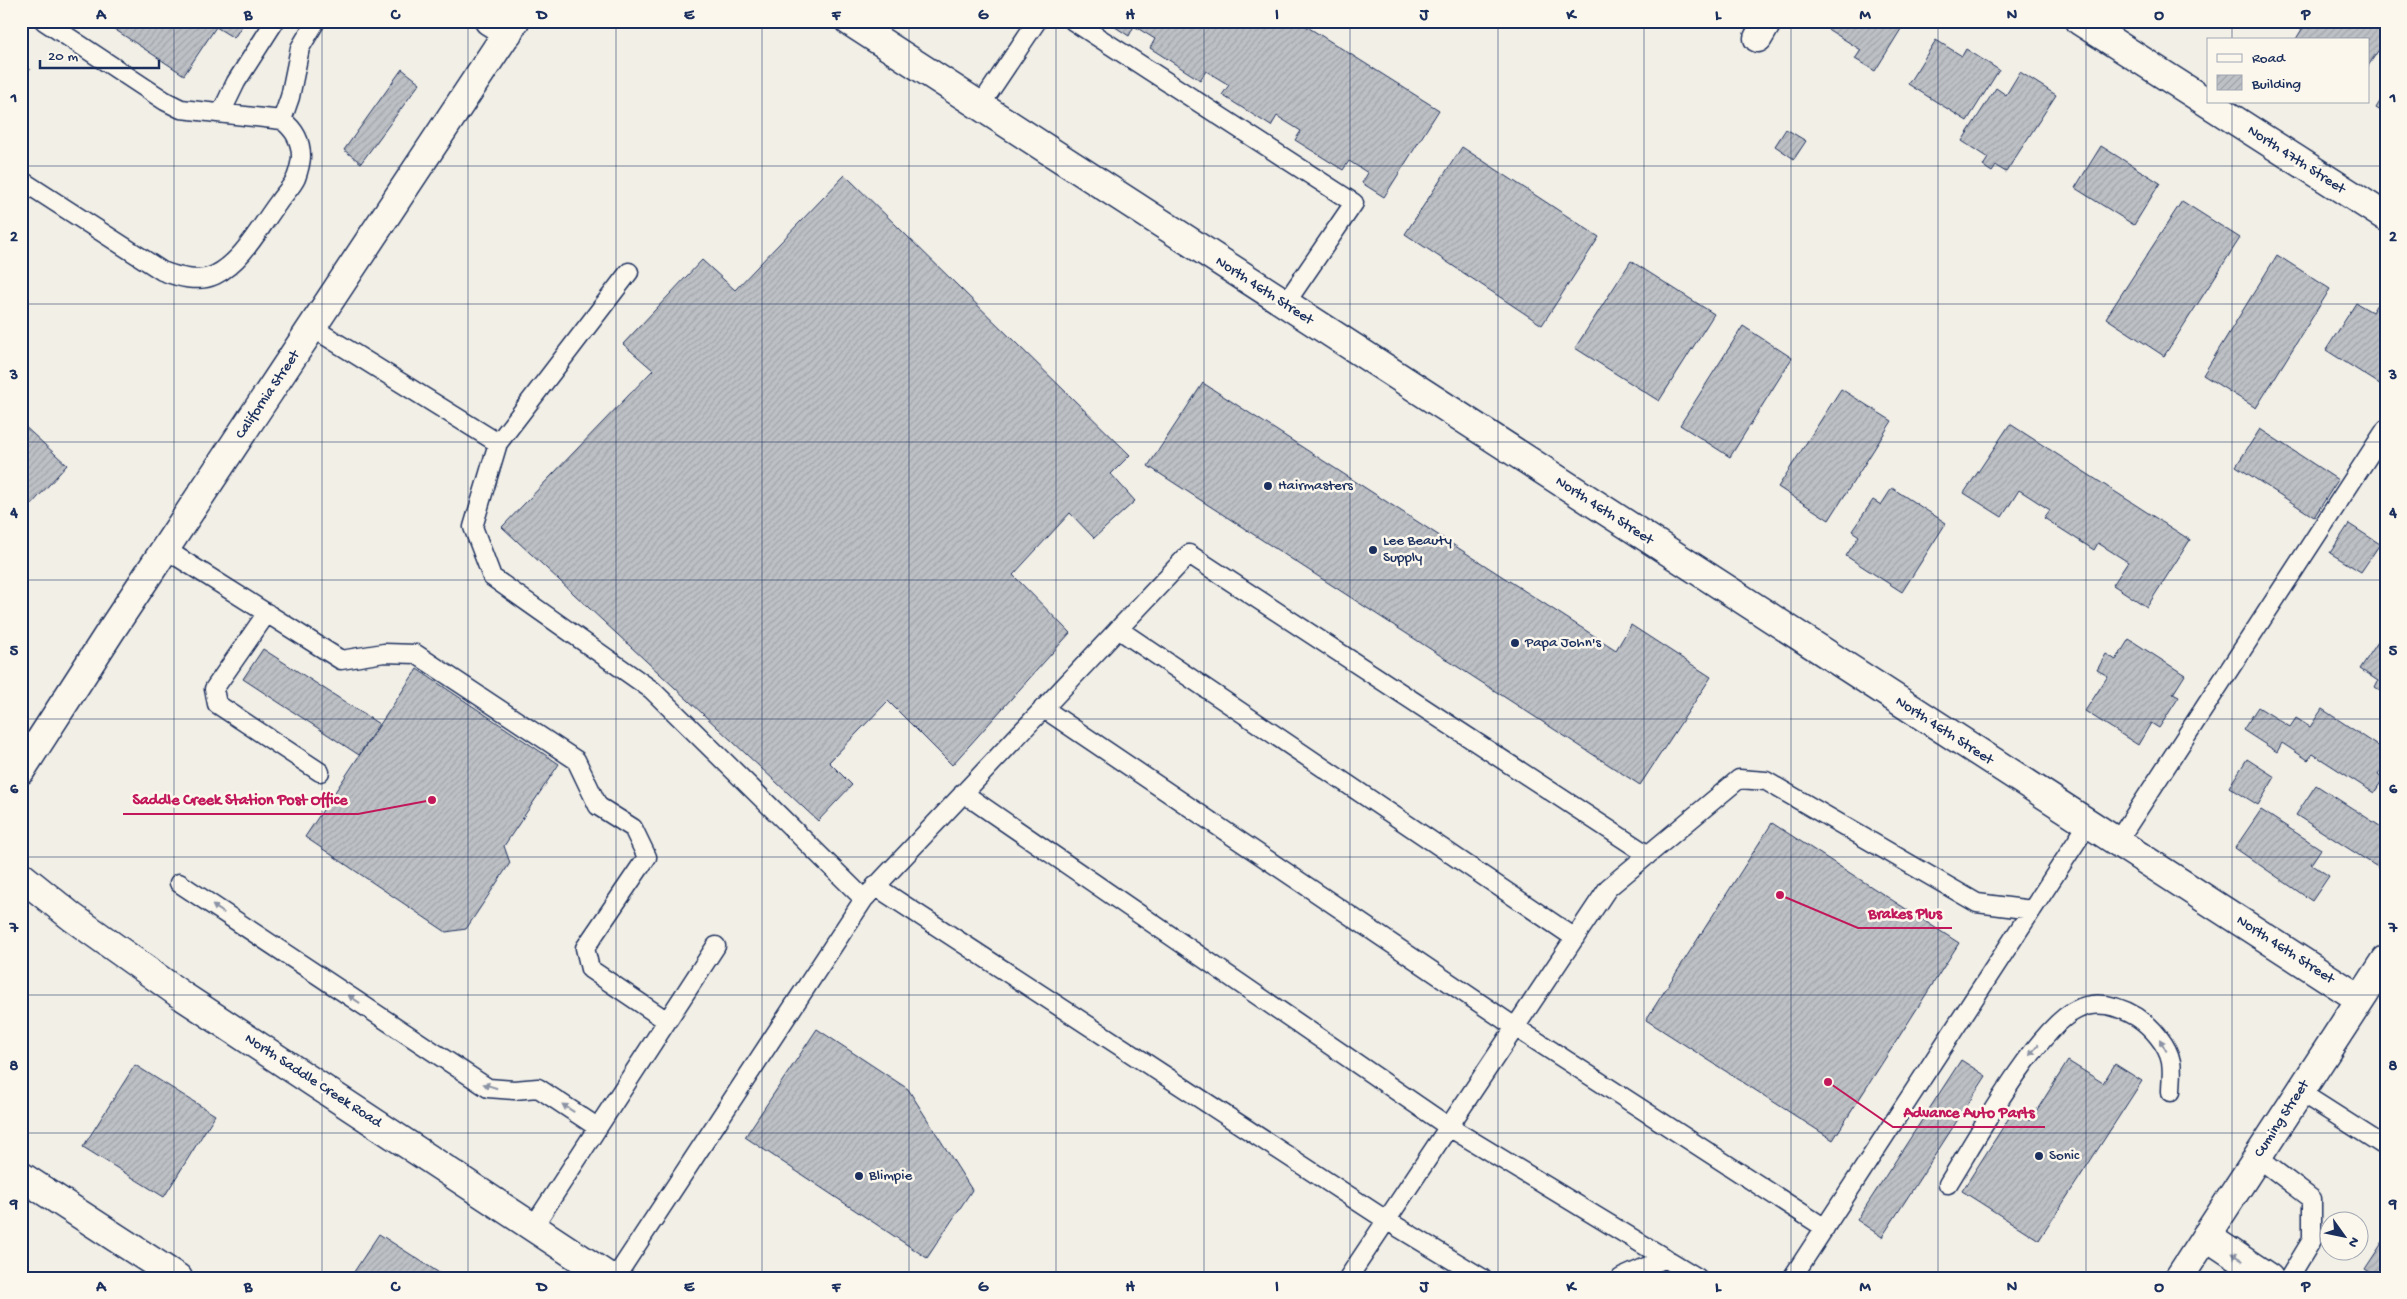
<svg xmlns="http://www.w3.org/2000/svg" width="2407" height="1299" viewBox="0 0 2407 1299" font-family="'Gochi Hand',sans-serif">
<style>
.building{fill:url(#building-hatch);stroke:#1b2f5e}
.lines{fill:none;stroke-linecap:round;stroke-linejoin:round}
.lane-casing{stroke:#1b2f5e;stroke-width:21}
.street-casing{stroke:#1b2f5e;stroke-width:31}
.secondary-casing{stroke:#1b2f5e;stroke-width:31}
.primary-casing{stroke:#1b2f5e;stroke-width:31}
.path{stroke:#1b2f5e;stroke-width:3;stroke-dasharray:4 4;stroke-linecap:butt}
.lane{stroke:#fbf7ec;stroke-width:18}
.street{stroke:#fbf7ec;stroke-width:28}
.secondary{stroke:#fbf7ec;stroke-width:28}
.primary{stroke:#fbf7ec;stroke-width:28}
.oneway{fill:#8b93a5}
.grid{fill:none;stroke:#1b2f5e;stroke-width:1;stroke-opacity:0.55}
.poi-dot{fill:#1b2f5e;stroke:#fbf7ec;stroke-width:2}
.labels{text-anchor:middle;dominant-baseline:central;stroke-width:5;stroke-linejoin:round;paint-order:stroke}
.street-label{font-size:15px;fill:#1b2f5e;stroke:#fbf7ec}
.poi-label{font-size:15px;fill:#1b2f5e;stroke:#fbf7ec;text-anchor:start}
.leader{fill:none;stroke:#c2185b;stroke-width:2}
.callout-dot{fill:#c2185b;stroke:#fbf7ec;stroke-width:2}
.callout-label{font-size:16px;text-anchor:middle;font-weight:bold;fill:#c2185b;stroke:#fbf7ec;stroke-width:5;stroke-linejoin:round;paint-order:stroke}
.neatline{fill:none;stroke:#1b2f5e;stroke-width:2}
.grid-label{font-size:16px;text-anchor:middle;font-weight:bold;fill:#1b2f5e}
</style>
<defs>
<pattern id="building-hatch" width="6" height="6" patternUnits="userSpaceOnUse" patternTransform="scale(1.25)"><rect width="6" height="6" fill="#bdc0c4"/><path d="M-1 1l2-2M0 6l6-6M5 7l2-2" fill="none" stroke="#a2a5ab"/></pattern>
</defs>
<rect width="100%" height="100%" fill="#f2efe6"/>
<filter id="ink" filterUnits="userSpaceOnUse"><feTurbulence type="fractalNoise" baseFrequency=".02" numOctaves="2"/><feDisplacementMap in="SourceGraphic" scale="10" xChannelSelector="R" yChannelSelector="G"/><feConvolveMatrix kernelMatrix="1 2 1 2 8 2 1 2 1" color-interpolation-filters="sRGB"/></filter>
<g filter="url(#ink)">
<!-- building -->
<path class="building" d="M102,21H245L234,38L216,27L184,75Z
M1106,21H1298L1439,110L1384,197L1362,183L1368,173L1349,161L1343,170L1295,140L1301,131L1277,116L1271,126L1222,95L1229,85L1206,71L1200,80L1150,48L1155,39L1134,26L1129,36Z
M1830,21H1906L1875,71L1855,59L1861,50L1826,28Z
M2307,21H2386V39L2368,66V39H2296Z
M1936,40L1962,56L1966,49L1999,70L1967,121L1908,84Z
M402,69L420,83L361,163L344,150Z
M2020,72L2056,95L2006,172L1996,166L1992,172L1983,166L1988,158L1962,141L1996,88L2006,95Z
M2386,92V114L2376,108Z
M1786,129L1806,141L1794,159L1775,146Z
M2101,146L2160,183L2134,225L2075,188Z
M1462,147L1599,237L1542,325L1405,234Z
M845,175L1130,455L1111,474L1135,501L1094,538L1070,513L1013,575L1070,633L952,765L888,701L829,762L852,785L818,821L502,527L653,370L623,344L702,260L735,290Z
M2182,201L2240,238L2164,356L2106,318Z
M2277,255L2330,289L2256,408L2203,375Z
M1631,261L1714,314L1659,401L1575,348Z
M2382,296L2386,299V388L2326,350L2356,303L2372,312Z
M1743,326L1792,358L1730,457L1680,425Z
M1203,383L1616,650L1631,625L1711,677L1640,785L1148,466Z
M1841,389L1892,421L1829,520L1778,487Z
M21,423L67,465L21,516Z
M2010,424L2190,540L2147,607L2113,585L2128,562L2098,543L2094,550L2044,518L2050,510L2019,490L2002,517L1964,493Z
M2260,429L2338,480L2314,517L2236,466Z
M1892,488L1946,523L1902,592L1846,556L1859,536L1852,531L1873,500L1881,505Z
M2349,524L2380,544L2361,572L2330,553Z
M2386,630V694L2375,687L2378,681L2360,669Z
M2129,639L2185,675L2173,694L2179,697L2159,728L2151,723L2138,745L2085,711L2108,676L2097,670L2106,654L2116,660Z
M263,649L379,724L359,755L243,679Z
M417,669L559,764L504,846L510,863L466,929L446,932L305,837Z
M2258,707L2290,727L2296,718L2310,727L2322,709L2386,751V763L2378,775L2383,779L2374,793L2313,754L2308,760L2282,743L2277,752L2243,730Z
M2247,759L2275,777L2258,805L2229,787Z
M2316,785L2386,830V857L2379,868L2296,815Z
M2261,810L2321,849L2311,864L2329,876L2312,901L2235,848Z
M1772,823L1959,943L1833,1140L1646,1020Z
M817,1029L908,1089L972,1190L927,1258L745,1137Z
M1961,1060L1986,1076L1882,1237L1857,1220Z
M2068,1061L2103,1083L2115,1064L2142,1081L2039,1240L1962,1191L2014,1110L2030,1121Z
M135,1065L215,1115L164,1197L83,1147Z
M379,1234L447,1278H350Z
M2386,1237V1278H2379L2365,1269Z"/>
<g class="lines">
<defs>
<path id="lane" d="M44,21L165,101L181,109L282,120
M1073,21L1354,203L1285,304
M980,106L1037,21
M221,113L236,82L275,21
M21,180L162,271C178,277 198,283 215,275C242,262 260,227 278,203C283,195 292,187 296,178C298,173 301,162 301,156C301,140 294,129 282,120L290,97L300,48L316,21
M313,328L498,443L473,527L492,577L652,690L864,899
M498,443L629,272
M165,549L341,660L384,653L416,654L576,760L598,806L633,828L647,857L585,948L590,969L667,1021
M267,613L214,689L217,704L320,772
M1118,629L1575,938
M1043,708L1515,1027L1825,1228
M963,793L1449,1127L1698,1278
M2117,842L2386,429
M179,883L488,1088L514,1090L538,1088L597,1127
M875,886L1386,1220L1482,1278
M2300,1092L2386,1147
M2257,1157L2312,1199V1240L2289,1278
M1948,1184C1973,1144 2037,1028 2076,1010C2097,999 2118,1006 2137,1017C2151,1026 2168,1045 2171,1062C2173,1071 2171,1082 2171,1092
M533,1227L716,946
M615,1278L864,899L1189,554L1648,855
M1348,1278L1608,888L1739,779L1766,781L1977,903L2032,910
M1621,1278L1666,1258
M1792,1278L2088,824"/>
<path id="street" d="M489,21L508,33
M849,21L2360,999
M2080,21L2386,217
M1758,38L1768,21
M21,1176L178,1278"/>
<path id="secondary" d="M21,770L110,632L515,21
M2179,1278L2386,960"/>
<path id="primary" d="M21,876L72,917L184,997L610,1278
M2206,1236L2269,1278"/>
</defs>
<!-- lane casing -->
<use href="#lane" class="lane-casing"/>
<!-- street casing -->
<use href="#street" class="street-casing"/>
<!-- secondary casing -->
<use href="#secondary" class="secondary-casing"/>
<!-- primary casing -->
<use href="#primary" class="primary-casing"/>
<!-- path -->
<path class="path" d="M21,83L30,69"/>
<!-- lane -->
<use href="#lane" class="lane"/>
<!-- street -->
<use href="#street" class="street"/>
<!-- secondary -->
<use href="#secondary" class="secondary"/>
<!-- primary -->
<use href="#primary" class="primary"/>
</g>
<!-- one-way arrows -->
<defs><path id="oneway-solid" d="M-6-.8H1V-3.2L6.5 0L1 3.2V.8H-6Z" transform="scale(1.25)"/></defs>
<g class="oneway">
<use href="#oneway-solid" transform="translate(218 909) rotate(-146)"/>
<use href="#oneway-solid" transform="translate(354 999) rotate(-146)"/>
<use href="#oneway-solid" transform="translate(2163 1045) rotate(-119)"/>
<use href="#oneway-solid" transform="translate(2034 1050) rotate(129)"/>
<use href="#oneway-solid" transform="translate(490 1086) rotate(-163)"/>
<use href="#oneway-solid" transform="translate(568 1108) rotate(-147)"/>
<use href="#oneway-solid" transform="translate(2237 1257) rotate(-146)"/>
</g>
</g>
<!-- grid -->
<path class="grid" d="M174,21V1278M322,21V1278M468,21V1278M616,21V1278M762,21V1278M909,21V1278M1056,21V1278M1204,21V1278M1350,21V1278M1498,21V1278M1644,21V1278M1791,21V1278M1938,21V1278M2086,21V1278M2232,21V39M2232,101V1278M21,166H2386M21,304H2386M21,442H2386M21,580H2386M21,719H2386M21,857H2386M21,995H2386M21,1133H2386"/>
<!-- markers -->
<g class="poi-dot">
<circle cx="1268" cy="486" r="5"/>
<circle cx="1373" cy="550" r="5"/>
<circle cx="1515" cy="643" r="5"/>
<circle cx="2039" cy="1156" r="5"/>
<circle cx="859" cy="1176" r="5"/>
</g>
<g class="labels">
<!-- street labels -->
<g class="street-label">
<text transform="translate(2296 160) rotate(33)">North 47th Street</text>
<text transform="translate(1264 291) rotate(33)">North 46th Street</text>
<text transform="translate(268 395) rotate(-56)">California Street</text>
<text transform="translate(1604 511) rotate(33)">North 46th Street</text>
<text transform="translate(1944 731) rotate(33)">North 46th Street</text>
<text transform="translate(2285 950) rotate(33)">North 46th Street</text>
<text transform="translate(313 1081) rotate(33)">North Saddle Creek Road</text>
<text transform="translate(2282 1119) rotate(-57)">Cuming Street</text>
</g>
<!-- poi labels -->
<g class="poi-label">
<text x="1278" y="486">Hairmasters</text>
<text x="1383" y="541">Lee Beauty<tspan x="1383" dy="17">Supply</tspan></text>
<text x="1525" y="643">Papa John's</text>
<text x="2049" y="1156">Sonic</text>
<text x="869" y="1176">Blimpie</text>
</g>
</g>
<!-- callouts -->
<path class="leader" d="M432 800L358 814H123M1780 895L1858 928H1952M1828 1082L1893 1127H2045"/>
<g class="callout-dot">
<circle cx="432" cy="800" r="5"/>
<circle cx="1780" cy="895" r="5"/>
<circle cx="1828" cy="1082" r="5"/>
</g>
<g class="callout-label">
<text x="240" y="804">Saddle Creek Station Post Office</text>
<text x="1905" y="918">Brakes Plus</text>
<text x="1969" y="1117">Advance Auto Parts</text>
</g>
<!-- margin -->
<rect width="2407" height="1299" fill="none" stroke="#fbf7ec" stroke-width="55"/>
<!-- legend -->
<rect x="2207" y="38" width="162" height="65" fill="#fbf7ec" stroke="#a1a7b3"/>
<rect x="2217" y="54" width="25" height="8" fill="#fbf7ec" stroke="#a1a7b3"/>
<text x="2252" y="62" font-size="15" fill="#1b2f5e">Road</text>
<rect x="2217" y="75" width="25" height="15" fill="url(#building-hatch)" stroke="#a1a7b3"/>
<text x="2252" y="88" font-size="15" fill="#1b2f5e">Building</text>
<!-- north arrow -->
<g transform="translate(2344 1236) rotate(123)"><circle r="24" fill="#fbf7ec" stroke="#a1a7b3"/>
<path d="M0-4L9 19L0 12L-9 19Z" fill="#1b2f5e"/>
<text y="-8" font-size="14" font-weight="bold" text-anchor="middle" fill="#1b2f5e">N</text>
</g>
<!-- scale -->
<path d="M40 60v8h119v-8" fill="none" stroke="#1b2f5e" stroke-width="2.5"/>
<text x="48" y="60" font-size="15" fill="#1b2f5e" stroke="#fbf7ec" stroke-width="4" paint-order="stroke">20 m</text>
<rect x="28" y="28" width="2352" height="1244" class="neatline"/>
<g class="grid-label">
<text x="101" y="19">A</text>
<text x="248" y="19">B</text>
<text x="395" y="19">C</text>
<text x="542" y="19">D</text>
<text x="689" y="19">E</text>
<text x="836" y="19">F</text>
<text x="983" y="19">G</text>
<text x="1130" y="19">H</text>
<text x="1277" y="19">I</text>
<text x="1424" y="19">J</text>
<text x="1571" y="19">K</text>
<text x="1718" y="19">L</text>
<text x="1865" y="19">M</text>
<text x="2012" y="19">N</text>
<text x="2159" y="19">O</text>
<text x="2306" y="19">P</text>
<text x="14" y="102">1</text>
<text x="2393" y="102">1</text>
<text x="14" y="241">2</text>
<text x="2393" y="241">2</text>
<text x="14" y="379">3</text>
<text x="2393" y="379">3</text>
<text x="14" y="517">4</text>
<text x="2393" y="517">4</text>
<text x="14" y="655">5</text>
<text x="2393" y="655">5</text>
<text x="14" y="793">6</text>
<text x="2393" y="793">6</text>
<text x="14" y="932">7</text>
<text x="2393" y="932">7</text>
<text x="14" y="1070">8</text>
<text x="2393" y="1070">8</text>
<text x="14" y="1208">9</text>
<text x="2393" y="1208">9</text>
<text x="101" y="1291">A</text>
<text x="248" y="1291">B</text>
<text x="395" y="1291">C</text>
<text x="542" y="1291">D</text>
<text x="689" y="1291">E</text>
<text x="836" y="1291">F</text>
<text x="983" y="1291">G</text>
<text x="1130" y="1291">H</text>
<text x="1277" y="1291">I</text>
<text x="1424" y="1291">J</text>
<text x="1571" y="1291">K</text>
<text x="1718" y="1291">L</text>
<text x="1865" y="1291">M</text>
<text x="2012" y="1291">N</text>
<text x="2159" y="1291">O</text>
<text x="2306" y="1291">P</text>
</g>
</svg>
